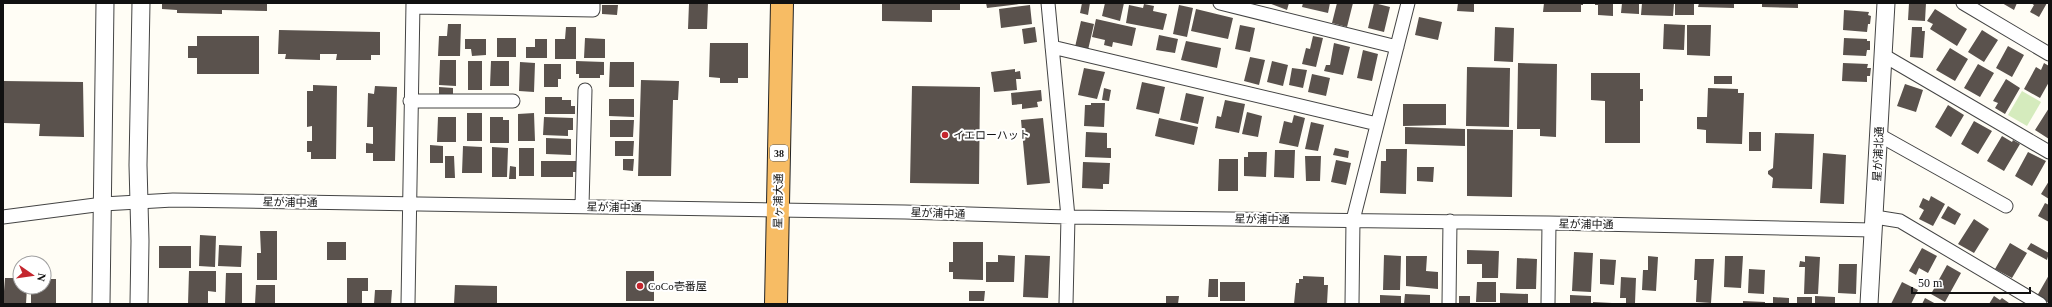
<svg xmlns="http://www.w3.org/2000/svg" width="2052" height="307" viewBox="0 0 2052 307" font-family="'Times New Roman','Noto Sans JP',serif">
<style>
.green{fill:#d5ebbd}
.building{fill:#5a524d}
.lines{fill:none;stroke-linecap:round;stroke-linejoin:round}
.minor-casing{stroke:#444;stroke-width:15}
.tertiary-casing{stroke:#444;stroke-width:19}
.trunk-casing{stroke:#222;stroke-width:24}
.minor{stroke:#fff;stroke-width:13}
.tertiary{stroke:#fff;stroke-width:17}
.trunk{stroke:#f7bc64;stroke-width:22}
.poi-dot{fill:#c4262e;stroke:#fff;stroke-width:1.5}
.labels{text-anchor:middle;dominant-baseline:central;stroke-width:4;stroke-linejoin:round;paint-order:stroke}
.shield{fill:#fff;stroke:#585858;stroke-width:1}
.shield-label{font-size:10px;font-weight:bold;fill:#111}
.poi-label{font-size:11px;fill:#111;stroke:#fff;text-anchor:start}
.street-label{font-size:11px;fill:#111;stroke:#fff}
</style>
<rect width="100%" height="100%" fill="#fffdf5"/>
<!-- green -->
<path class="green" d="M2022,91L2041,102L2027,126L2008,115Z"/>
<!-- building -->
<path class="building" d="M162,3H267V11L222,10V14L177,13V10L162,9Z
M689,3H708L707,29H688Z
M882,3H960V10H932V22L882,21Z
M986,3H1019V4L987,8Z
M1082,3H1090L1088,15L1080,13Z
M1105,3H1124L1120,21L1102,16Z
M1269,3H1289L1287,10Z
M1303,3H1330L1328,13L1302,7Z
M1337,3H1353L1347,27L1332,23Z
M1374,3L1390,7L1384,32L1368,28Z
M1458,3H1474V12L1457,11Z
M1544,3H1583V5H1581V12H1543Z
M1595,3H1613V16L1598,15V5H1595Z
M1622,3H1639V14L1621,13Z
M1642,3H1674L1673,16L1641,15Z
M1675,3H1694V15H1675Z
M1699,3H1734V8L1698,7Z
M1762,3H1798V8L1762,7Z
M1909,3H1926L1925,21L1908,20Z
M2002,3H2017L2014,10Z
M2031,3H2047L2039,17L2030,12L2034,5Z
M1144,4L1154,6L1153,11L1167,14L1163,30L1126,23L1129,5L1143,8Z
M602,5H618L617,15L602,14Z
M1030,5L1032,24L1001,28L999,9Z
M1179,5L1193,8L1187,37L1173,34Z
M1196,9L1233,18L1228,39L1191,31Z
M1935,9L1967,29L1957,46L1930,29L1933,24L1927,21Z
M1844,10L1869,12L1868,15L1871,16L1870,24H1868L1867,32L1843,30Z
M1419,17L1442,22L1438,40L1415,35Z
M1096,19L1136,28L1132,46L1113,42L1112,47L1104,45L1105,40L1092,37Z
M1081,21L1094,24L1088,50L1075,47Z
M448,24H461L460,56H438L439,36H447Z
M1664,24L1685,25L1684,50L1663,49Z
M1240,25L1255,28L1250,52L1235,49Z
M1687,25H1711L1710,56L1687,55Z
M566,27H576V59H555V39H565Z
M1035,27L1037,42L1024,44L1022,29Z
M1495,27L1514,28L1513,62L1494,61Z
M1912,27H1922V31H1925L1923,58L1910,57Z
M279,30L380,32V55H371V60H336L337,54H320V60L285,59L286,54H278Z
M1982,30L1998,40L1984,62L1968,52Z
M1159,35L1178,39L1175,53L1156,50Z
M197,36H259V74H197V58H188V46H197Z
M1313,36L1323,38L1316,67L1302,64L1306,48L1310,49Z
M497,38H516V57H497Z
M585,38L605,39V58H584Z
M1844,38L1867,39V41H1870V50H1867L1866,56L1843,55Z
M465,39H486V55L472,56L471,49H465Z
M535,39H547V58H526V47H535Z
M1186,41L1221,48L1217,68L1181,60Z
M710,43H748V78H738V83H720V78L709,77Z
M1334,43L1350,47L1343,75L1324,71L1326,65H1330Z
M2008,46L2024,55L2012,77L1996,68Z
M1950,48L1968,59L1955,81L1936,70Z
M1363,50L1378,54L1372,81L1357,78Z
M1250,57L1265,60L1259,85L1244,81Z
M440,60H456V86L439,85Z
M468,61H482V90H468Z
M491,61H509V86H490Z
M576,61L604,62V75H600V78H579V74H576Z
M1272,61L1288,65L1283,86L1267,82Z
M520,62L535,63L534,92L519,91Z
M610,62H634V87H609Z
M1518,63L1557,64L1556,137L1540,136V129H1517Z
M1843,63L1868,64L1867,68H1871L1870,76H1867V82L1842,81Z
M2044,63L2049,66V82L2040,98L2024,89L2036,67L2041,70Z
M544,64H561V79H558V87H544Z
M1978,64L1994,73L1980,97L1964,88Z
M1467,67L1510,68L1509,127L1466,126Z
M1084,68L1105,72L1097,99L1078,95Z
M1292,68L1307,70L1303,88L1289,85Z
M1015,69V72L1020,71L1021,79H1016L1017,90L994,92L991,72Z
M1591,73H1640V89H1643V101H1640V143H1605V101L1591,100Z
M1312,74L1330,78L1326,96L1308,92Z
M1714,76H1732V84H1714Z
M2006,79L2020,88L2005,114L1995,108L1998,103L1993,101Z
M641,80L679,81L678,100H673L671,176H638Z
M3,81L83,82L84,137L39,136L40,124L3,123Z
M1142,82L1165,87L1159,114L1136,109Z
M1905,84L1923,90L1916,112L1897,106Z
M313,85L337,86L336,159H311V152H307V141H312V126L307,127V91H313Z
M375,86L397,87L395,161H373V153H366V143L373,144V127H367L368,93L374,94Z
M912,86L980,87L979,184L910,183Z
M439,87L453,88V96H439Z
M1104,88L1111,90L1109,101L1102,100Z
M1708,88L1738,89V93H1744L1742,144L1706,143V130L1697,129V117H1707Z
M1041,90L1042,101L1037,102L1038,107L1022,109V104L1012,105L1011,93Z
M1186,93L1204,97L1198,124L1180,120Z
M545,97H562V100H571V106H575V114H545Z
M609,99H634V117L609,116Z
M1225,100L1245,104L1239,133L1215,128L1217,116L1221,117Z
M1091,103H1105L1104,127L1084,126L1085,105H1091Z
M1403,104H1446V125L1403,126Z
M1948,105L1964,115L1951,137L1935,127Z
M2049,108V139L2035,130Z
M1247,112L1262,116L1258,137L1242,134Z
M467,113H482V141H467Z
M534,113L535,141H518V114Z
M1294,115L1305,118L1298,147L1279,143L1284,121L1292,123Z
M438,117H456V142H437Z
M490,117H503V120H509V143H490Z
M544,117L573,118V130H568V136L543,135Z
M1043,118L1050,183L1027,185L1021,120Z
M1159,118L1198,127L1194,145L1155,136Z
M610,120H634L633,137H610Z
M1974,121L1992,131L1978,154L1961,144Z
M1311,122L1324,125L1318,151L1305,149Z
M1405,127L1465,129V146L1405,144Z
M1467,129L1513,130L1512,197L1467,196Z
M1086,132L1107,133V148H1111V158L1085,157Z
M1749,132H1761V151H1749Z
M1775,133L1814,134L1812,189L1772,188L1773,178L1768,174V171L1773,168Z
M2002,136L2012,142L2013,140L2020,144L2004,171L1987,161Z
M546,138L571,139V155L546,154Z
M615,141H634L633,156H615Z
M430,145L443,146V163H430Z
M463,146L482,147V173H462Z
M492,147L508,148L507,177H492Z
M519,148H534V176H519Z
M1335,148L1349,151L1348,158L1333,155Z
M1386,149H1407L1406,194L1380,193L1381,161H1386Z
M1275,150H1295L1294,178L1274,177Z
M1248,152H1267L1266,177L1244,176V157H1248Z
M2028,152L2046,161L2032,186L2015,176Z
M1823,153L1846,155L1844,204L1820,203Z
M445,156H454L455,178H445Z
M1305,156H1321L1320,181H1306Z
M623,159H634L633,171L623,170Z
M1219,159H1238V191H1218Z
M1336,160L1351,163L1346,185L1331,182Z
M541,161H576V172H573V177H541Z
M1083,162L1110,163L1109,184H1103V189L1082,188Z
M510,166L516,167V179H509Z
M1417,167H1434L1433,182L1417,181Z
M2049,181V199L2041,194Z
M1931,196L1945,204L1933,226L1919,219L1924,210L1919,207L1923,198L1929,201Z
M2045,203L2049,205V222L2038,216Z
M1948,206L1961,214L1955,225L1941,218Z
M1974,219L1989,229L1974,253L1958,244Z
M260,231H277V280H257V253H261Z
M200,235L216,236L215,267L199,266Z
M327,242H346V260H327Z
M953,242H983V280L953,279V272H949V262H953Z
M2010,243L2027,253L2012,278L1995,269Z
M2031,243L2049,253L2047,260L2027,249Z
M219,245L242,246L241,267L218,266Z
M159,246H191V268H159Z
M1922,248L1937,256L1928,273L1919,268L1916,275L1909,271Z
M1467,250L1499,251L1498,278H1482V264H1467Z
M1574,252L1593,253L1591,292L1572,291Z
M998,255L1015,256L1014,282H986V262H998Z
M1025,255L1050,256L1048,298L1023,297Z
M1384,255L1401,256L1400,290H1383Z
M1406,256H1427L1426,271L1438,272V289L1406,286Z
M1648,256L1658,257L1656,291L1642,290L1643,270H1648Z
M1725,256H1743L1741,288L1724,287Z
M1805,256L1820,257L1818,294H1804L1805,267H1799L1800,261L1805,262Z
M1517,258L1537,259L1536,289H1516Z
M1600,259L1616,260L1614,285L1600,284Z
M1695,259H1714L1711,303L1696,302L1697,280H1694Z
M1839,264H1857L1856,294L1838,293Z
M1947,265L1961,273L1945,302L1931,294Z
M1749,269L1765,270L1764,294L1748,293Z
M189,271H216V292L208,291V304H188Z
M626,271H654V301H626Z
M226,273H242V304H225Z
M2049,275V303L2037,296Z
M1303,276L1324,277V285H1328L1327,304H1294L1296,283H1299V279H1303Z
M1621,277L1636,278L1635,303H1626V298H1620Z
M5,278H20V287H27L26,304H3Z
M347,278H368V291H362V304H347Z
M44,279H56V304H31V287H44Z
M1209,279H1218V297H1208Z
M1220,282H1245V301H1220Z
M1477,282H1496V302H1476Z
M1902,282L1918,290L1911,304H1891Z
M256,285H275V304H255Z
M455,285L497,286V304H454Z
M375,290H392L391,304H374Z
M969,291H985L984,301H969Z
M1500,293L1528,294V304H1500Z
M1405,294L1430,295V304H1404Z
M1380,295L1401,296V304H1380Z
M1570,295L1591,296V304H1570Z
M1166,296H1179L1178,304H1166Z
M1459,296H1470V303H1459Z
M1815,296L1835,297V304H1815Z
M1994,296L2000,300L2002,298L2009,303L1989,304Z
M1773,297L1789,298V304H1773Z
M1797,297H1812V304H1797Z
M1925,298L1936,304H1922Z
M1743,301L1765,302V304H1743Z
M1593,302L1612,303V304H1593Z"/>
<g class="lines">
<defs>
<path id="minor" d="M1048,3L1068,217L1066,304
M1220,3L1397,47
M1963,3L2049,54
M413,7L593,10V3
M1052,47L1377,124
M1883,55L2049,152
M410,101H513
M1879,135L2006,206
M582,206L585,90
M3,217L103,204L173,200L905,212L1068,217L1549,223L1873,230
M1875,217L1900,221L2040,304
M408,304L413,3
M1352,304L1353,220L1408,3
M1449,304L1450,221
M1548,304L1549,223"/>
<path id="tertiary" d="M101,304L105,3
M139,304L140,241L138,165L141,3
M1869,304L1886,3"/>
<path id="trunk" d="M776,304L782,3"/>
</defs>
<!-- minor casing -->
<use href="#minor" class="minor-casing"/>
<!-- tertiary casing -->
<use href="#tertiary" class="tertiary-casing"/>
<!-- trunk casing -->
<use href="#trunk" class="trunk-casing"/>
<!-- minor -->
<use href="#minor" class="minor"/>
<!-- tertiary -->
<use href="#tertiary" class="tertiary"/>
<!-- trunk -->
<use href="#trunk" class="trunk"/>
</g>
<!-- markers -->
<g class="poi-dot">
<circle cx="945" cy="135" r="4"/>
<circle cx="640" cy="286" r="4"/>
</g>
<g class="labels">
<!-- shield labels -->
<rect class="shield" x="770" y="145" width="18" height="16" rx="3"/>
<g class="shield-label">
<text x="779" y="153">38</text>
</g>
<!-- poi labels -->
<g class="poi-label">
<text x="953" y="135">イエローハット</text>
<text x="648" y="286">CoCo壱番屋</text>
</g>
<!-- street labels -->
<g class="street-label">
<text transform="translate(1878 154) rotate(-87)">星が浦北通</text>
<text transform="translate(778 201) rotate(-89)">星ヶ浦大通</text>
<text transform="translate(290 202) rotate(1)">星が浦中通</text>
<text transform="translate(614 207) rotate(1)">星が浦中通</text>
<text transform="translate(938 213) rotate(2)">星が浦中通</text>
<text transform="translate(1262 219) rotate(1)">星が浦中通</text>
<text transform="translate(1586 224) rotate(1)">星が浦中通</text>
</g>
</g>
<!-- border -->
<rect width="2052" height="307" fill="none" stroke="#111111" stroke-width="8"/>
<!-- north arrow -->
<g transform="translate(32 275) rotate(103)"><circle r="19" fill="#ffffff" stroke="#a0a0a0"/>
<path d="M0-3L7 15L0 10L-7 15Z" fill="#c4262e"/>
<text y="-6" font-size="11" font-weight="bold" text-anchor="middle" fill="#111111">N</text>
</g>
<!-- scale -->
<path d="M1912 287v6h118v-6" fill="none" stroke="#111111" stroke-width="2"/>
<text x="1918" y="287" font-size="12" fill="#111111" stroke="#ffffff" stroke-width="3" paint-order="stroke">50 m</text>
</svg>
